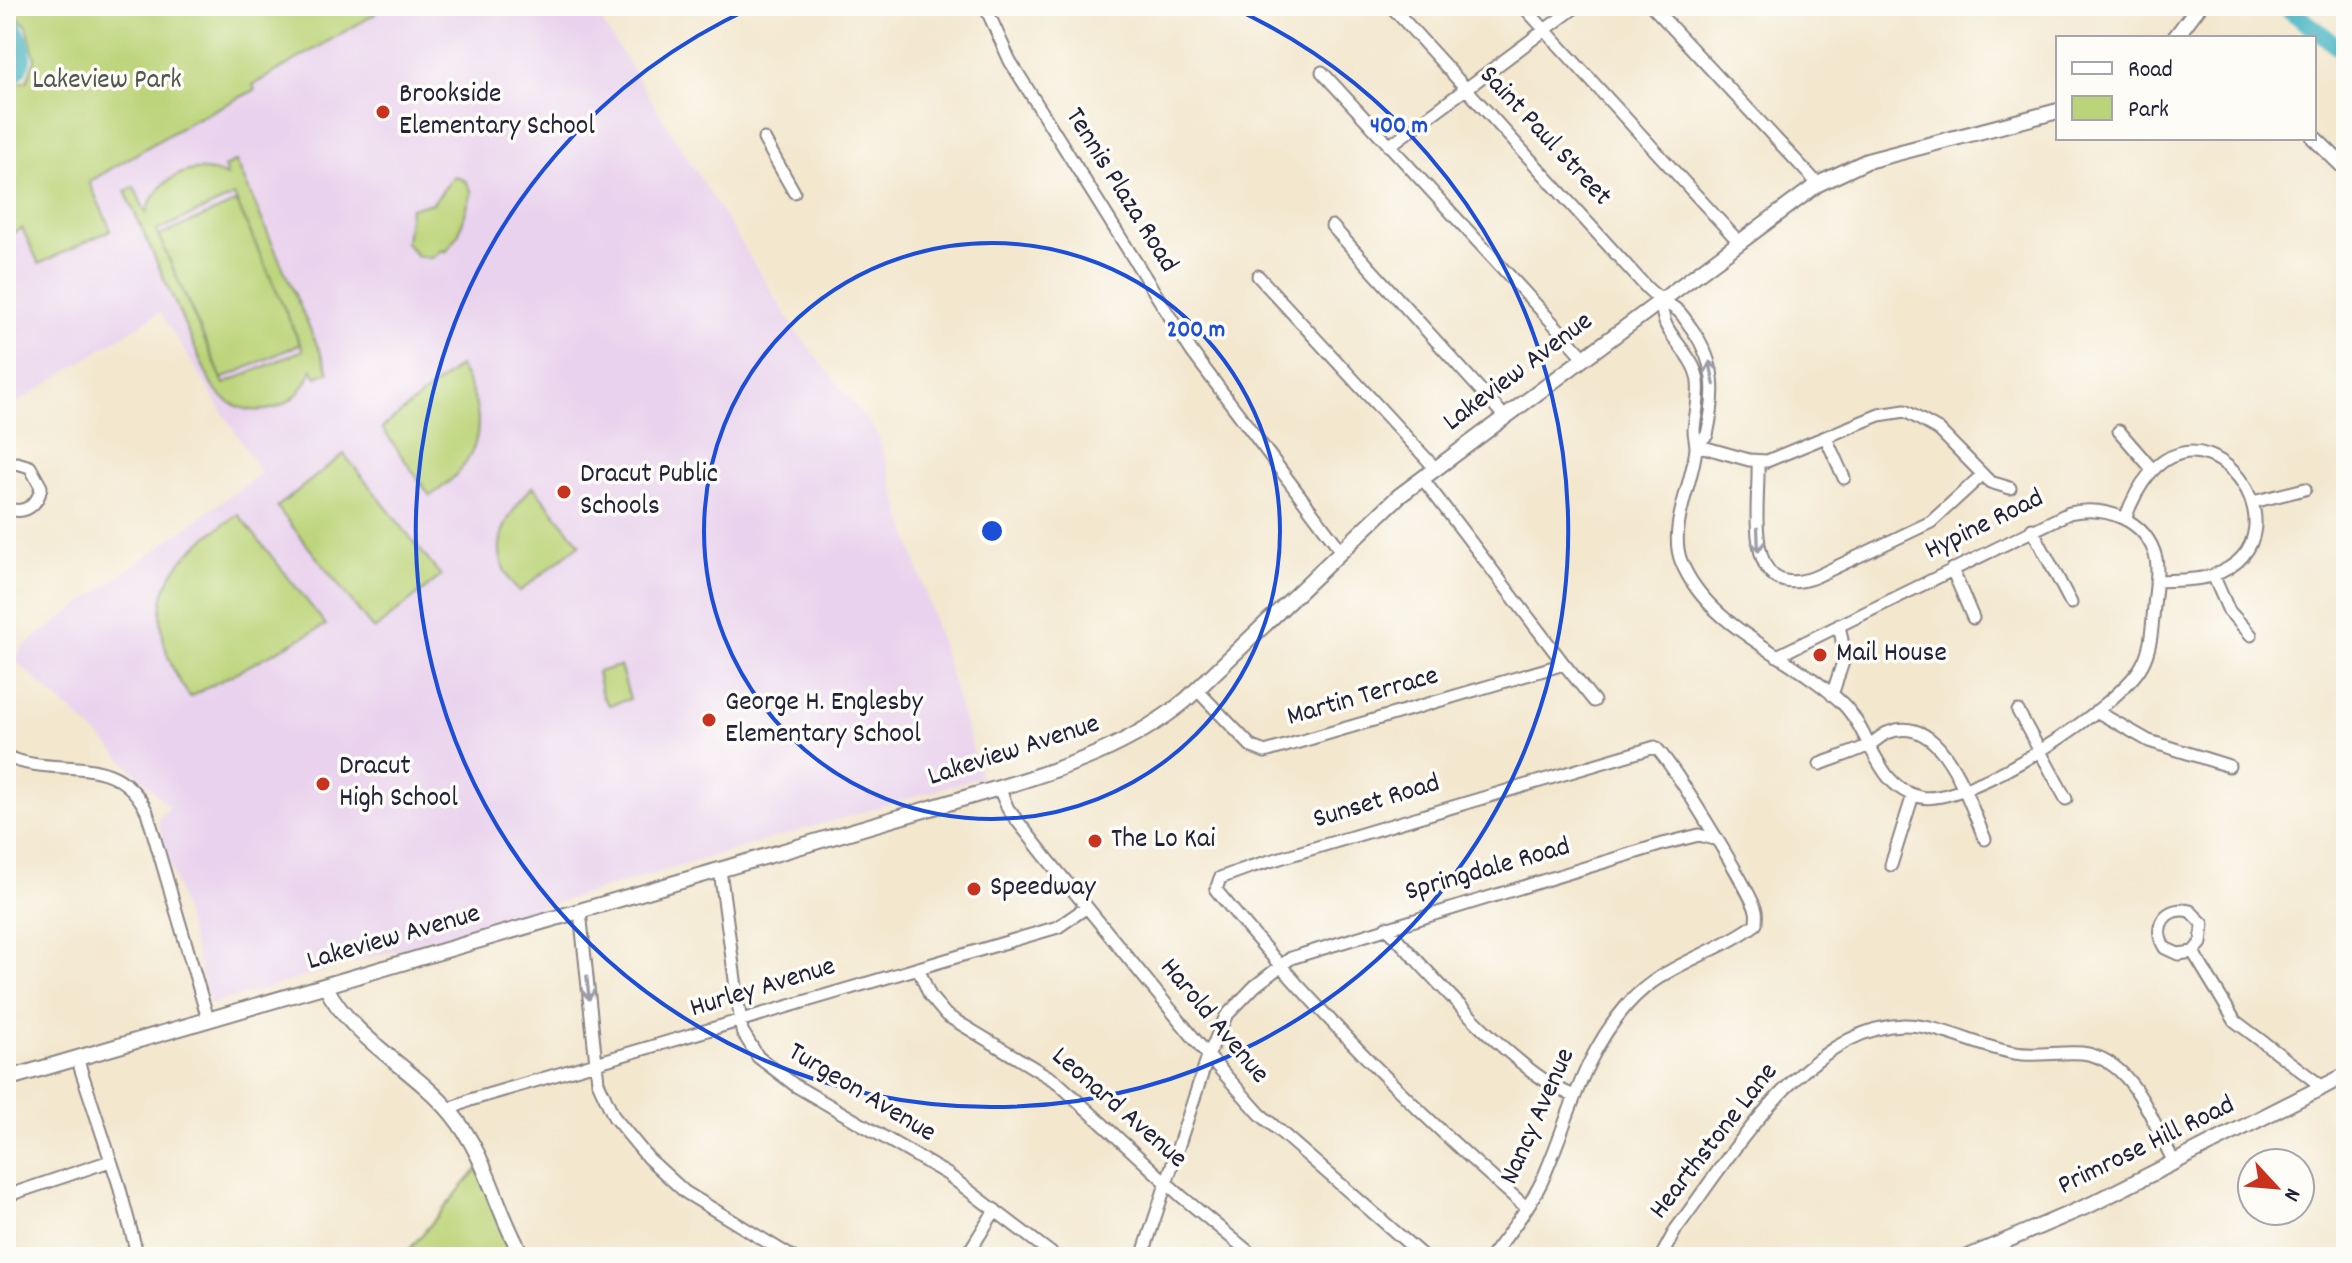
<svg xmlns="http://www.w3.org/2000/svg" width="2352" height="1263" viewBox="0 0 2352 1263" font-family="Dekko,sans-serif">
<style>
.built{fill:#e9d2ed}
.green{fill:#bcd479;stroke:#6f7b5a;stroke-width:2;fill-rule:evenodd}
.lines{fill:none;stroke-linecap:round;stroke-linejoin:round}
.river{stroke:#48b6c3;stroke-width:18}
.minor-casing{stroke:#8a8484;stroke-width:15}
.tertiary-casing{stroke:#8a8484;stroke-width:18}
.secondary-casing{stroke:#8a8484;stroke-width:18}
.minor{stroke:#fff;stroke-width:11}
.tertiary{stroke:#fff;stroke-width:14}
.secondary{stroke:#fff;stroke-width:14}
.oneway{stroke:#9c9ca7}
.ring{fill:none;stroke:#1d4ed8;stroke-width:4}
.poi-dot{fill:#c8321e;stroke:#fdfcf7;stroke-width:3}
.labels{text-anchor:middle;dominant-baseline:central;stroke-width:7;stroke-linejoin:round;paint-order:stroke}
.park-label{font-size:28px;fill:#50574e;stroke:#fdfcf7}
.poi-label{font-size:28px;fill:#22223b;stroke:#fdfcf7;text-anchor:start}
.street-label{font-size:28px;fill:#22223b;stroke:#fdfcf7}
.centre{fill:#1d4ed8;stroke:#fdfcf7;stroke-width:4}
.ring-label{font-size:24px;text-anchor:middle;font-weight:bold;fill:#1d4ed8;stroke:#fdfcf7;stroke-width:7;stroke-linejoin:round;paint-order:stroke}
</style>
<rect width="100%" height="100%" fill="#fdfcf7"/>
<filter id="ink" filterUnits="userSpaceOnUse"><feTurbulence type="fractalNoise" baseFrequency=".0125" numOctaves="2"/><feDisplacementMap in="SourceGraphic" scale="16" xChannelSelector="R" yChannelSelector="G"/><feConvolveMatrix kernelMatrix="1 2 1 2 8 2 1 2 1" color-interpolation-filters="sRGB"/></filter>
<filter id="wash" filterUnits="userSpaceOnUse"><feTurbulence type="fractalNoise" baseFrequency=".006" numOctaves="4" result="noise"/><feDisplacementMap in="SourceGraphic" scale="32" xChannelSelector="R" yChannelSelector="G"/><feGaussianBlur stdDeviation="1.8" result="paint"/><feColorMatrix in="noise" values="0 0 0 0 0 0 0 0 0 0 0 0 0 0 0 0 0 1.4 0 .05"/><feComposite in="paint" operator="in"/></filter>
<g filter="url(#wash)">
<rect width="100%" height="100%" fill="#f3e7ce"/>
<!-- built -->
<path class="built" d="M371,6H592L797,332L878,435L981,777L210,1005L158,820L169,807L100,737L15,661L22,647L261,473L160,312L6,410V238L98,175L374,14Z"/>
<!-- green -->
<path class="green" d="M6,6H371L375,14L253,85L255,90L192,121L89,182L111,230L39,264L22,228L7,237L13,249L6,253V86L27,81L35,59L27,26Z
M236,161L329,372L317,377L312,369C297,416 241,425 212,386L125,191L134,187L146,213C158,177 192,160 227,176L224,167ZM234,196L303,350L224,384L156,231Z
M454,176L466,181L472,192L459,233L446,252L442,250L432,258L417,256L406,243L410,208L433,203Z
M237,202L300,344L222,379L159,236Z
M459,366C491,418 483,462 430,496L382,428Z
M344,454L441,576L374,630L277,507Z
M533,486L580,544L519,592C484,553 502,520 533,486Z
M238,514L326,625L190,697C177,680 169,664 164,642C149,576 190,549 238,514Z
M620,666L630,699L609,705L602,696L597,672Z
M478,1168L512,1257H403Z"/>
<g class="lines">
<!-- river -->
<path class="river" d="M2285,6L2346,53
M6,17C21,35 34,66 6,78"/>
</g>
</g>
<g filter="url(#ink)">
<g class="lines">
<defs>
<path id="minor" d="M985,6L1010,61L1192,352L1340,549
M1391,6L1647,288C1657,298 1666,302 1677,310C1683,314 1687,323 1692,329C1717,364 1716,394 1707,435L1696,445
M1523,6L1739,242
M1652,6L1818,184
M1322,72L1584,357
M764,139L794,192
M1389,146L1577,6
M1332,226L1505,417
M1258,276L1435,468
M1660,301C1662,309 1663,318 1666,325C1675,344 1696,360 1698,382C1700,399 1695,414 1694,430C1694,436 1696,442 1696,448C1693,483 1668,527 1681,561C1708,629 1792,655 1842,703C1872,732 1875,787 1920,797C1967,807 2120,707 2142,665C2152,647 2152,626 2154,606C2155,591 2159,573 2156,558C2146,519 2105,505 2069,513L1777,656
M2119,431L2152,469
M1826,438L1844,478
M1696,445L1749,460L1767,461L1879,415L1905,411L1939,430L1990,482L2010,488
M1758,462C1760,502 1740,605 1815,577L1931,522L1982,475
M6,466L17,463L30,467L41,487C38,506 24,515 6,508
M2253,502L2305,489
M2125,519C2184,356 2327,537 2211,576C2194,581 2174,580 2156,581
M2032,529L2071,603
M1952,569L1973,618
M2213,575L2229,611L2251,635
M1564,664L1594,701
M1197,690L1252,747L1265,752L1564,664L1422,478
M1832,695L1845,656L1839,625
M2018,711L2066,799
M2096,711L2149,741L2229,766
M6,756C56,780 116,747 147,812L208,1019
M1820,764C1836,758 1852,753 1867,746C1874,743 1880,736 1887,733C1943,710 1969,804 1985,839
M999,788L1008,809L1045,856L1211,1059L1260,1114L1424,1257
M1891,865L1913,795
M720,870L742,1031L758,1057L796,1086L947,1174L1056,1257
M580,911L598,1082L614,1117L648,1158L685,1192L792,1257
M1386,927C1431,974 1515,1073 1572,1095
M2193,952L2201,943L2203,924L2190,911C2166,905 2151,927 2165,948L2178,954L2193,952L2235,1021L2324,1088
M918,968L930,996L946,1015L1057,1082L1181,1196L1255,1257
M77,1058L118,1182L138,1257
M448,1110L470,1100L1058,927L1087,907
M6,1196L110,1161
M966,1257L995,1210
M1142,1257L1208,1056L1226,1016L1255,986L1291,958L1663,844L1699,835L1714,839
M1491,1257C1511,1230 1535,1201 1547,1169C1572,1109 1583,1056 1627,1005C1662,964 1715,955 1756,924C1756,921 1757,914 1756,911C1751,892 1670,759 1655,747L1250,867L1220,878L1216,890C1310,1005 1413,1110 1526,1207
M1661,1257L1676,1229C1729,1159 1806,1027 1904,1025C1942,1025 1978,1047 2015,1053C2037,1057 2060,1051 2082,1053C2134,1059 2153,1124 2175,1164"/>
<path id="tertiary" d="M2314,138L2346,169
M326,987C353,1040 414,1068 452,1114C488,1158 495,1209 523,1257
M1968,1257L2092,1204L2346,1075"/>
<path id="secondary" d="M2175,38L2199,6
M6,1079L999,788C1068,767 1130,746 1186,700L1399,496L1818,184L1867,161L2058,111"/>
</defs>
<!-- minor casing -->
<use href="#minor" class="minor-casing"/>
<!-- tertiary casing -->
<use href="#tertiary" class="tertiary-casing"/>
<!-- secondary casing -->
<use href="#secondary" class="secondary-casing"/>
<!-- minor -->
<use href="#minor" class="minor"/>
<!-- tertiary -->
<use href="#tertiary" class="tertiary"/>
<!-- secondary -->
<use href="#secondary" class="secondary"/>
</g>
<!-- one-way arrows -->
<defs><path id="oneway-shaft" d="M-6 0H5M1.5-3L5.5 0L1.5 3" fill="none" stroke-width="1.6" stroke-linecap="round" stroke-linejoin="round" transform="scale(2)"/></defs>
<g class="oneway">
<use href="#oneway-shaft" transform="translate(1712 373) rotate(-101)"/>
<use href="#oneway-shaft" transform="translate(1758 540) rotate(88)"/>
<use href="#oneway-shaft" transform="translate(588 988) rotate(84)"/>
</g>
</g>
<!-- distance rings -->
<g class="ring">
<circle cx="992" cy="531" r="288"/>
<path d="M1231 7A576 576 0 1 1 753 7"/>
</g>
<!-- markers -->
<g class="poi-dot">
<circle cx="383" cy="112" r="8"/>
<circle cx="564" cy="492" r="8"/>
<circle cx="1820" cy="655" r="8"/>
<circle cx="709" cy="720" r="8"/>
<circle cx="323" cy="784" r="8"/>
<circle cx="1095" cy="841" r="8"/>
<circle cx="974" cy="889" r="8"/>
</g>
<g class="labels">
<!-- park labels -->
<g class="park-label">
<text x="107" y="82">Lakeview Park</text>
</g>
<!-- poi labels -->
<g class="poi-label">
<text x="399" y="96">Brookside<tspan x="399" dy="32">Elementary School</tspan></text>
<text x="580" y="476">Dracut Public<tspan x="580" dy="32">Schools</tspan></text>
<text x="1836" y="655">Mail House</text>
<text x="725" y="704">George H. Englesby<tspan x="725" dy="32">Elementary School</tspan></text>
<text x="339" y="768">Dracut<tspan x="339" dy="32">High School</tspan></text>
<text x="1111" y="841">The Lo Kai</text>
<text x="990" y="889">Speedway</text>
</g>
<!-- street labels -->
<g class="street-label">
<text transform="translate(1544 137) rotate(47)">Saint Paul Street</text>
<text transform="translate(1120 191) rotate(58)">Tennis Plaza Road</text>
<text transform="translate(1519 373) rotate(-37)">Lakeview Avenue</text>
<text transform="translate(1985 526) rotate(-26)">Hypine Road</text>
<text transform="translate(1363 698) rotate(-16)">Martin Terrace</text>
<text transform="translate(1014 752) rotate(-18)">Lakeview Avenue</text>
<text transform="translate(1377 803) rotate(-17)">Sunset Road</text>
<text transform="translate(1488 871) rotate(-16)">Springdale Road</text>
<text transform="translate(394 939) rotate(-16)">Lakeview Avenue</text>
<text transform="translate(763 989) rotate(-17)">Hurley Avenue</text>
<text transform="translate(1213 1022) rotate(50)">Harold Avenue</text>
<text transform="translate(861 1094) rotate(31)">Turgeon Avenue</text>
<text transform="translate(1118 1109) rotate(41)">Leonard Avenue</text>
<text transform="translate(1539 1117) rotate(-66)">Nancy Avenue</text>
<text transform="translate(1715 1142) rotate(-52)">Hearthstone Lane</text>
<text transform="translate(2147 1147) rotate(-26)">Primrose Hill Road</text>
</g>
</g>
<circle cx="992" cy="531" r="12" class="centre"/>
<g class="ring-label">
<text x="1399" y="132">400 m</text>
<text x="1196" y="336">200 m</text>
</g>
<!-- margin -->
<rect width="2352" height="1263" fill="none" stroke="#fdfcf7" stroke-width="32"/>
<!-- legend -->
<rect x="2056" y="36" width="260" height="104" fill="#fdfcf7" stroke="#a5a5ac" stroke-width="2"/>
<rect x="2072" y="62" width="40" height="12" fill="#ffffff" stroke="#a5a5ac" stroke-width="2"/>
<text x="2128" y="76" font-size="24" fill="#22223b">Road</text>
<rect x="2072" y="96" width="40" height="24" fill="#bcd479" stroke="#a5a5ac" stroke-width="2"/>
<text x="2128" y="116" font-size="24" fill="#22223b">Park</text>
<!-- north arrow -->
<g transform="translate(2276 1187) rotate(116)"><circle r="38" fill="#fdfcf7" stroke="#a5a5ac" stroke-width="2"/>
<path d="M0-6L14 30L0 20L-14 30Z" fill="#c8321e"/>
<text y="-12" font-size="22" font-weight="bold" text-anchor="middle" fill="#22223b">N</text>
</g>
</svg>
